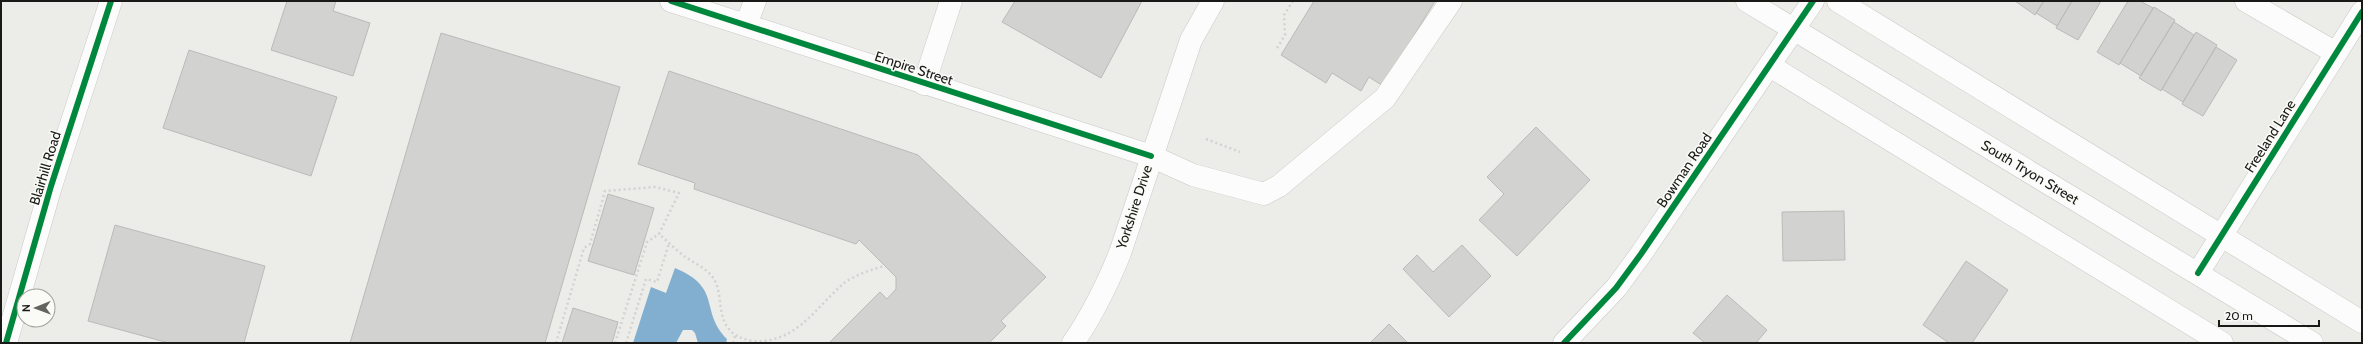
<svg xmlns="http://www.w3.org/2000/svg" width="2363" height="344" viewBox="0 0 2363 344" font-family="Cabin,sans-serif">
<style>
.water{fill:#82afd0}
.building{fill:#d2d2d0;stroke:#babab8}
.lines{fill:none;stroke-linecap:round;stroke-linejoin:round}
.minor-casing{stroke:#c9c9c7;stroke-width:23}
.major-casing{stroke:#c9c9c7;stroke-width:23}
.path{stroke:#d2d2d2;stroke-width:2.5;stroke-dasharray:2 3;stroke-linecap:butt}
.minor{stroke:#fcfcfc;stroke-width:22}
.major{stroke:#fcfcfc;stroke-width:22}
.cycleway-casing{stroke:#fafaf6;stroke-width:8}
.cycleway{stroke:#00873e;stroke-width:6}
.labels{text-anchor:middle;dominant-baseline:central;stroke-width:3;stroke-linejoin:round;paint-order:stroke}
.street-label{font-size:14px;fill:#191917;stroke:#fafaf6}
</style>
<rect width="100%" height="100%" fill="#ecece9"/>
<!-- water -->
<path class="water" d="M675,268C723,288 699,311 727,339L726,343H698L695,333L692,330H683L676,343H633L651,287L666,293Z"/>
<!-- building -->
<path class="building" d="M287,1H336L333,11L370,23L353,76L271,50Z
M1015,1H1142L1101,78L1002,22Z
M1314,1H1435L1383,86L1369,77L1361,91L1332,73L1326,83L1281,55Z
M2015,1H2044L2035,15Z
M2044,1H2072L2057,26L2036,13Z
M2072,1H2101L2078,40L2056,28Z
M2128,1H2140L2153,8L2119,65L2097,52Z
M2154,7L2175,20L2141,76L2120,63Z
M2174,22L2194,35L2161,91L2139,78Z
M2196,32L2217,45L2183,102L2162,89Z
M441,33L620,87L545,343H350Z
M2216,47L2237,60L2203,116L2182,104Z
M189,50L337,97L311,176L163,128Z
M669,71L918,155L1046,277L1001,321L1006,326L989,343H829L880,292L887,299L896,289V277L859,240L856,244L694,189L695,183L638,164Z
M1536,127L1590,180L1517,256L1479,220L1504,194L1487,177Z
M608,194L654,208L634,275L588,261Z
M1844,211L1845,260L1783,261L1782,212Z
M115,225L265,266L244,343H169L88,321Z
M1462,245L1491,276L1449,317L1403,269L1417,255L1433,272Z
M1966,261L2008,290L1972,343H1949L1923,325Z
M1727,295L1767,330L1756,343H1705L1693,333Z
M573,308L618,322L612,343H562Z
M1389,324L1408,343H1370Z"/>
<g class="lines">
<defs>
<path id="minor" d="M671,1L1151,156L1193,175L1264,194L1279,186L1385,98L1451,1
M2246,1L2336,53
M746,25L755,1
M1770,66L2222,343
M924,84L951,1
M2198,273L2362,12
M6,343L51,186L111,1
M1073,343C1093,314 1107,285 1120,253L1191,40L1213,1
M1564,343L1616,288L1641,254L1813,1"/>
<path id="major" d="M1747,1L2312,343
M1838,1L2362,322"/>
</defs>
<!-- minor casing -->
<use href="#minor" class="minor-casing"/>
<!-- major casing -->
<use href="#major" class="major-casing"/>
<!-- path -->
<path class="path" d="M1277,48L1285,35L1284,15L1293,1
M1206,139L1240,152
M556,343L584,248L590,244L605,191L655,187L679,193L659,234C667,241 675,249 684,256C695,264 710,269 716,283C722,298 718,316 729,329C735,337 743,339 753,341C796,344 816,307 843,284C854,275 871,270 884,266
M615,343L647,242L659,234
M626,343L646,279L657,282L669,243
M733,343L735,336"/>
<!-- minor -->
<use href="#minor" class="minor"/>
<!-- major -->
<use href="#major" class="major"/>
<defs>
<path id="cycleway" d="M671,1L1151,156
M2198,273L2362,12
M6,343L51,186L111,1
M1564,343L1616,288L1641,254L1813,1"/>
</defs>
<!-- cycleway casing -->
<use href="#cycleway" class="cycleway-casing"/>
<!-- cycleway -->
<use href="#cycleway" class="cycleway"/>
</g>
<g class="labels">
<!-- street labels -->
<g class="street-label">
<text transform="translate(914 68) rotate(18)">Empire Street</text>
<text transform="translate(2270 136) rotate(-58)">Freeland Lane</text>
<text transform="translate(45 168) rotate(-73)">Blairhill Road</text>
<text transform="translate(1684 170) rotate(-56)">Bowman Road</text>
<text transform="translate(2030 172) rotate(31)">South Tryon Street</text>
<text transform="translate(1134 207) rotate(-72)">Yorkshire Drive</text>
</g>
</g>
<!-- border -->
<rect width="2363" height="344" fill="none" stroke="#191917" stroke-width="4"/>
<!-- north arrow -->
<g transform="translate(36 308) rotate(269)"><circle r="19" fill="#fafaf6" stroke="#a0a09d"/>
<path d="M0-3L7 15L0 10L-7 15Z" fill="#636360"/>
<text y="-6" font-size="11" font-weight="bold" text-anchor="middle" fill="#191917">N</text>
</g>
<!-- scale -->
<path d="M2219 320v6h100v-6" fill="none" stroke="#191917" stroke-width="2"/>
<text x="2225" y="320" font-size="12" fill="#191917" stroke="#fafaf6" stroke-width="3" paint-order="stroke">20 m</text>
</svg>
